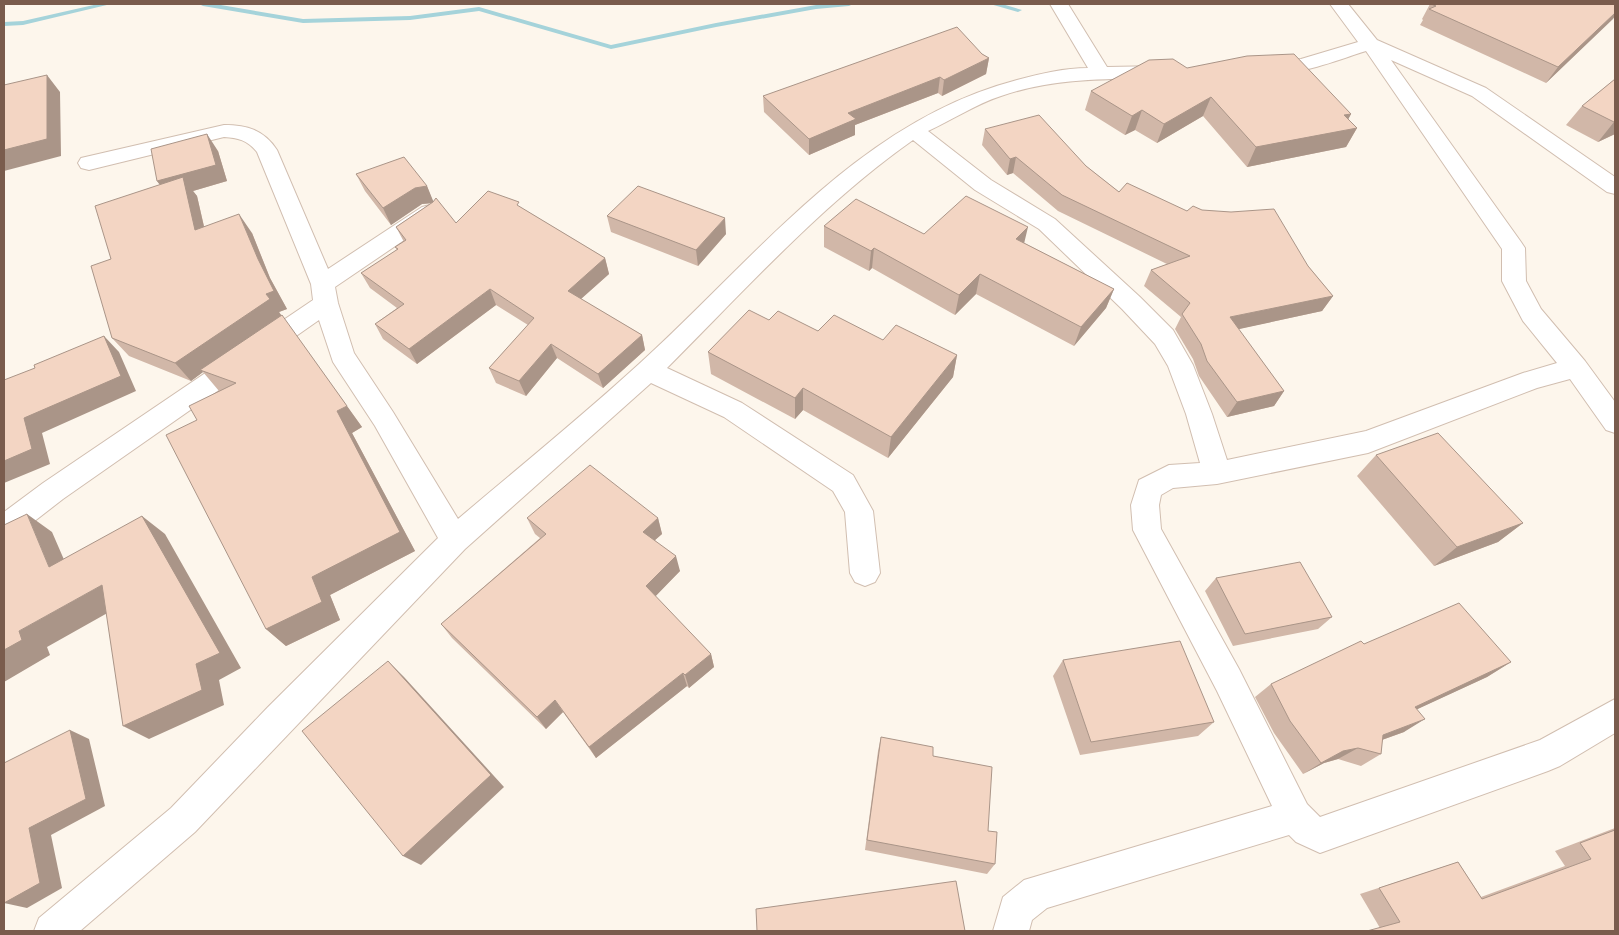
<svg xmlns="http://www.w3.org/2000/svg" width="1619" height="935" viewBox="0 0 1619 935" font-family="Helvetica,sans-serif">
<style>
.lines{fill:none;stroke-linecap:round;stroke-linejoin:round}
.stream{fill:#a5d3da;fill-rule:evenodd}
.minor-casing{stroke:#d1beb0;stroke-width:2}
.minor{fill:#fff;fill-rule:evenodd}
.wall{fill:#d1b7a8}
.shaded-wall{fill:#aa9588}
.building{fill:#f3d5c3;stroke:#aa9588}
</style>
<rect width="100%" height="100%" fill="#fdf6ec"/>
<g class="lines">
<!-- stream -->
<path class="stream" d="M98,4H111L23,25L4,26V22L23,21Z
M199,4H215L303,19L410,16L479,7L611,45L716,23L816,5L853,4L849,6L816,9L716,27L611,49L479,11L410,20L303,23L203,6Z
M990,4H1002L1022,10L1018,12Z"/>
<defs>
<path id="minor" d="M1050,4H1068L1107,67L1161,66L1168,68L1171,72L1168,76L1161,78C1107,79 1053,78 1001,96C976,104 952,120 928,131L991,180L1055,219L1140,297L1173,330L1193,365L1212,414L1227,460L1366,431L1523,373L1557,363L1523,321L1502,281V249L1366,51C1334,61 1293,79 1259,71L1256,67L1259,63L1301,59L1358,42L1330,4H1348L1377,40L1486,88L1615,177V194L1607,192L1472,96L1391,60L1521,242L1525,248L1526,281L1541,309L1585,361L1615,402V433L1606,430L1570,379L1537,388L1368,453L1217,484L1173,488L1161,495L1159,505L1161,529L1239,669L1307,804L1320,817L1540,740L1615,699V733L1560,766L1548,771L1320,853L1296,842L1289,835L1047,908L1032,920L1029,931H993L1003,897L1024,880L1272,806L1217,691L1133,530L1131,505L1139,480L1169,465L1200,463L1186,414L1168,366L1155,344L1122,309L1039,229L975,190L913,140C822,204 745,290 667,368L742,403L853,475L873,511L880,573L875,582L865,586L855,582L850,573L845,512L833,491L724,417L651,383L465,549L195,832L80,931H34L39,918L171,808L268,707L438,538L375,426L333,362L319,320L63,499L14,537L4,540V512L43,483L313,300L311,284L257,152C247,140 239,138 224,137L89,170L81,168L78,163L81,158L224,125C247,125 264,130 277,150L328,269L422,207L430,205L438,207L441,212L438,217L335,287L338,303L354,353L393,412L458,519C518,468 580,418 639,364C755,259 859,121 1017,80C1040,74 1064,68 1088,68Z"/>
</defs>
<!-- minor casing -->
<use href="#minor" class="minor-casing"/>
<!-- minor -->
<use href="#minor" class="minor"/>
</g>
<!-- wall -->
<path class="wall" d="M1430,4H1615V16L1546,83L1420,25L1423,20L1422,19Z
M982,54L989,58L986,74L942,96L938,93L855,125V135L809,155L764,112L763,96Z
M1187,68L1351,114L1348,119L1357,128L1346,147L1247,167L1203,116L1157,143L1135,130L1125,135L1085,110L1091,91Z
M1615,79V134L1598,142L1566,125L1582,106Z
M985,129L1086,166L1119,192L1308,266L1333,296L1322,311L1238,329L1284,391L1274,406L1227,417L1199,376L1193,359L1175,329L1181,317L1144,286L1151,270L1167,264L1058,211L1013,173L1007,175L982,145Z
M218,151L227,181L193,191L197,196L204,226L252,233L270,278L287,309L279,312L362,427L352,433L415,551L330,595L340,620L286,646L266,629L197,420L219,391L203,372L191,381L129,356L112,338L111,259L160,185L157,181Z
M356,174L427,186L433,202L456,223L520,207L605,258L609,274L581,299L642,335L645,350L603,388L557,358L526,396L496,383L489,368L528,325L496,305L417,364L383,339L375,324L397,308L370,288L361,273L397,250L395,247L404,242L396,227L431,203L422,204L391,225L365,191Z
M607,216L726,234L698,266L611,232Z
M824,226L1024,243L1114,289L1106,308L1074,346L976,294L955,315L872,268L869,271L824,247Z
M769,320L818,331L883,340L957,355L953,377L888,458L803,410L795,419L711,374L708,352Z
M1376,455L1523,523L1498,542L1434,566L1357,476Z
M527,518H658L662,534L655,540L680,571L655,596L711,654L714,667L689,688L687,686L596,758L563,712L546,729L452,638L441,624L540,538L535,534Z
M1216,578L1332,617L1318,629L1233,646L1205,591Z
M1364,644L1511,662L1487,677L1417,709L1404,732L1382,740L1381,754L1361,766L1338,759L1324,763L1303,774L1274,733L1255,697L1271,684Z
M1063,660L1214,722L1198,736L1080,755L1053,676Z
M881,737L933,756L995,864L987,874L865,850L878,751Z
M1615,828V931L1380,928L1360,894L1458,862L1481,897L1565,866L1555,851Z"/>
<!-- shaded-wall -->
<path class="shaded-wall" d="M1615,13V16L1613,19L1546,83L1558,67Z
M989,58L986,74L942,96L944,80Z
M47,75L60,92L61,156L4,171V150Z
M940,77L938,93L855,125V135L809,155V139L848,113Z
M1211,97L1203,116L1157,143L1164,124Z
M1142,110L1135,130L1125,135L1132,116Z
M1351,114L1342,131L1357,128L1346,147L1247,167L1256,147L1344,115Z
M1615,121V134L1598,142L1614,122Z
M207,134L218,151L227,181L193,191L197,196L209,249L157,181Z
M1016,157L1013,173L1007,175L1010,159Z
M427,186L434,203L422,204L391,225L383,208L415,188Z
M239,214L252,233L270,278L287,309L279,312L283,318L200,370L203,372L191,381L175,363L266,294L258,259Z
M725,218L726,234L698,266L696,250Z
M1028,227L1023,248L1016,239Z
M874,248L872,268L869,271L871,251Z
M605,258L609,274L573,306L568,291Z
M980,274L976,294L955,315L959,295Z
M490,289L496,305L417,364L409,349Z
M1114,289L1106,308L1074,346L1081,327Z
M1333,296L1322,311L1221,333L1230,317Z
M642,335L645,350L603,388L598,374Z
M104,336L119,352L136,391L42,433L50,464L4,483V461L24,418Z
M551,344L557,358L526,396L519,381Z
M957,355L953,377L888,458L891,437Z
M803,388V410L795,419V398Z
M1284,391L1274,406L1227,417L1237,402Z
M347,406L362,427L352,433L415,551L330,595L340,620L286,646L266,629L337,411Z
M27,514L52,532L75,585L49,567Z
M142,516L165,534L241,668L219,680L224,705L149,739L123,726Z
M658,518L662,534L647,547L643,532Z
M1523,523L1498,542L1434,566L1457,547Z
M676,556L680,571L651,601L646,586Z
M102,585L127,602L47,647L50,655L4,682V650L19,631Z
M711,654L714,667L689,688L685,675Z
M388,661L404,677L504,787L421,865L403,856Z
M1511,662L1487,677L1394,720L1415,707Z
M683,673L687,686L596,758L589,747Z
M555,700L563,712L546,729L537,717Z
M1425,719L1404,732L1362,747L1383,735Z
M70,730L89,739L105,806L51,835L62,888L27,908L4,903L29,828Z
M1358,748L1338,759L1324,763L1303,774L1321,763L1343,751Z"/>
<!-- building -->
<path class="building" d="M1431,4H1615V13L1558,67L1429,9L1436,6Z
M957,27L982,54L989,58L944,80L940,77L848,113L856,119L809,139L763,96Z
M1294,54L1351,114L1344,115L1357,128L1256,147L1211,97L1164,124L1142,110L1132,116L1091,91L1149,60L1173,59L1187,68L1247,56Z
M47,75V139L4,150V85Z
M1615,79V121L1614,122L1582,106Z
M1039,115L1086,166L1119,192L1127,183L1187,211L1193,206L1202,210L1231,212L1274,209L1308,266L1333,296L1230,317L1284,391L1237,402L1207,361L1201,344L1182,314L1190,303L1151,270L1190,256L1062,195L1016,157L1010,159L985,129Z
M207,134L216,165L157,181L151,149Z
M404,157L427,186L415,188L383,208L356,174Z
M183,177L195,230L239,214L258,259L274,291L266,294L270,299L175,363L112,338L91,266L111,259L95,206Z
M638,186L725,218L696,250L607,216Z
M488,191L519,202L517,205L605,258L568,291L642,335L598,374L551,344L519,381L489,368L534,318L490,289L409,349L375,324L404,304L361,273L398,249L395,247L406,240L396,227L433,202L436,198L456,223Z
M966,196L1028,227L1016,239L1114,289L1081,327L980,274L959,295L874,248L871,251L824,226L856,199L924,234Z
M749,310L769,320L778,311L818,331L834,315L883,340L896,325L957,355L891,437L803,388L795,398L708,352Z
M282,315L347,406L337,411L400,532L312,577L322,602L266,629L166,435L197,420L189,406L236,383L200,370Z
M104,336L121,376L24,418L32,449L4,461V380L35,368L34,365Z
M1438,433L1523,523L1457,547L1376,455Z
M590,465L658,518L643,532L676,556L646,586L711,654L685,675L683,673L589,747L555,700L537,717L441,624L546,534L527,518Z
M27,514L49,567L142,516L220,653L196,664L202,690L123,726L102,585L19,631L22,640L4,650V525Z
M1300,562L1332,617L1245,634L1216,578Z
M1459,603L1511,662L1415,707L1425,719L1383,735L1381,754L1358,748L1343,751L1321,763L1290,721L1271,684L1361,641L1364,644Z
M1180,641L1214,722L1091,742L1063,660Z
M388,661L491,775L403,856L302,731Z
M70,730L86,799L29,828L40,883L4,903V763Z
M881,737L933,747V756L992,767L988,831L997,832L995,864L867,840Z
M1615,830V931H1367L1400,922L1379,888L1458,862L1482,899L1591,859L1580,843Z
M956,881L965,931H757L756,909Z"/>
<!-- border -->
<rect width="1619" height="935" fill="none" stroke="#7a5c4d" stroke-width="10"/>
</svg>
